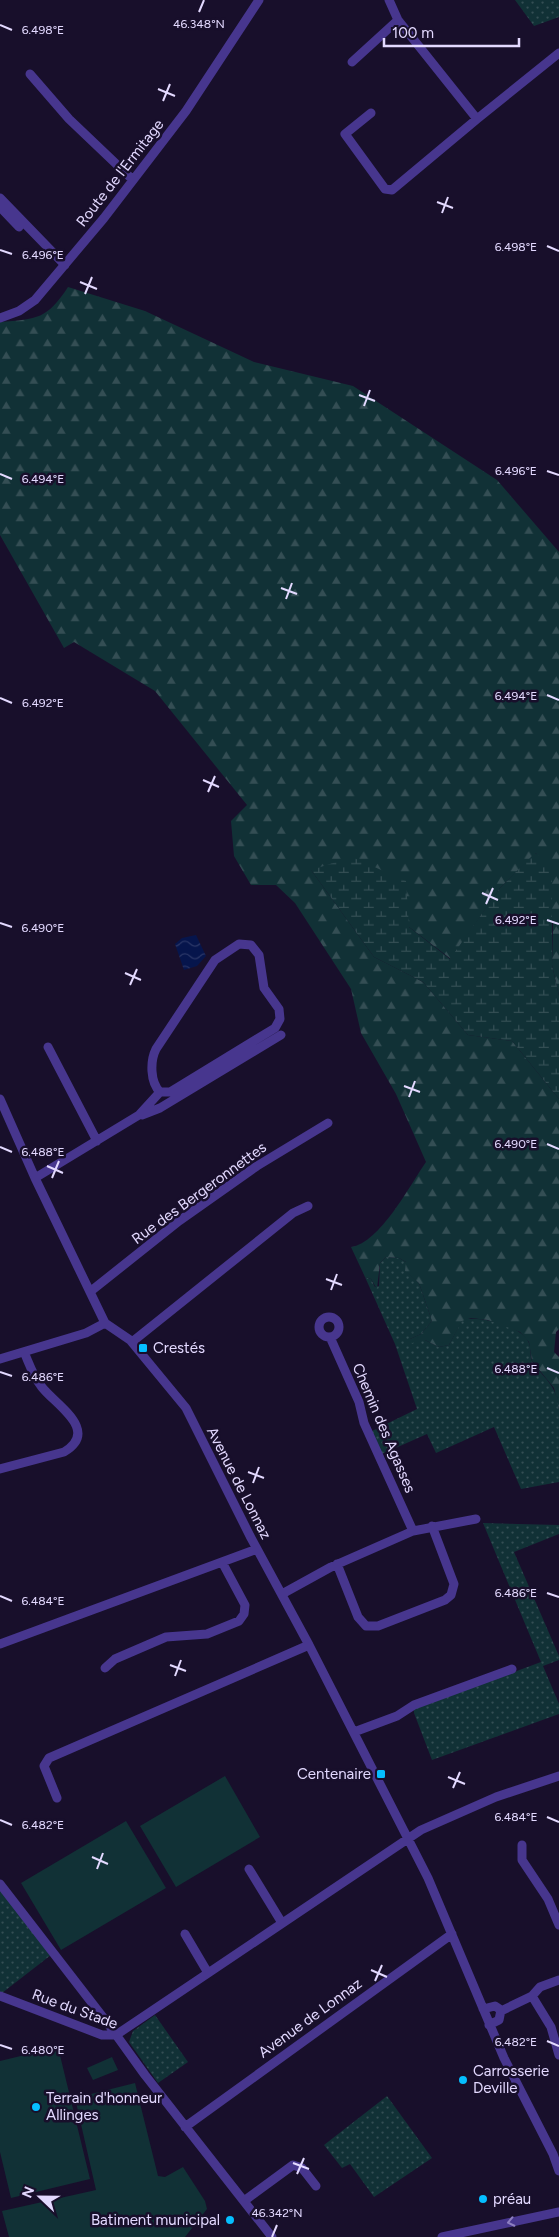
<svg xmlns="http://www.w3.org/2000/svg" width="559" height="2237" viewBox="0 0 559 2237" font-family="Figtree,sans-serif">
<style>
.grass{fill:url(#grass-dots)}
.forest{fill:url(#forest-firs)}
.wetland{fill:url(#wetland-marsh)}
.park{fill:#113136}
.water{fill:url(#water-waves)}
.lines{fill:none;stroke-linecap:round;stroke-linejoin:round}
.minor{stroke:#47368e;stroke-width:9}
.oneway{stroke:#8d7fc1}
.ticks{fill:none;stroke:#e3d9ff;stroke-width:2}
.poi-dot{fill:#05beff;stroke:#180f2b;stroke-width:2}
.labels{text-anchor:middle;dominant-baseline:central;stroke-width:5;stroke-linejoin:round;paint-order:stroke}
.street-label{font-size:15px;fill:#e3d9ff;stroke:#180f2b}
.poi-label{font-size:15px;fill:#e3d9ff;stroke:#180f2b;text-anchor:start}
.ticks-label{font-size:12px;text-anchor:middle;fill:#e3d9ff;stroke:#180f2b;stroke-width:5;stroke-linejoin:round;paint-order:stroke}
</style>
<defs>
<pattern id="grass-dots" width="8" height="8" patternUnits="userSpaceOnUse" patternTransform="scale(1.25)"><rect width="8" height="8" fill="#113136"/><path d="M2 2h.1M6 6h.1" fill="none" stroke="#344e54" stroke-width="1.8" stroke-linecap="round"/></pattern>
<pattern id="forest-firs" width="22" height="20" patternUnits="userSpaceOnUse" patternTransform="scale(1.25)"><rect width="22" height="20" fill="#113136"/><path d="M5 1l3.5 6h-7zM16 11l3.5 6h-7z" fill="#344e54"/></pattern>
<pattern id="wetland-marsh" width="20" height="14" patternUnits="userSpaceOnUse" patternTransform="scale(1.25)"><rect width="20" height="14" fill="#113136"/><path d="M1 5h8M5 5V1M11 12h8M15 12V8" fill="none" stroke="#344e54"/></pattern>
<pattern id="water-waves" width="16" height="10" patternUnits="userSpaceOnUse" patternTransform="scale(1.25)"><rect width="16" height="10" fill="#06154c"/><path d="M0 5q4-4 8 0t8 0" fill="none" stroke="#2a3667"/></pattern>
</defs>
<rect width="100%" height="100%" fill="#180f2b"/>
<!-- grass -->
<path class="grass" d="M515,0H559V17L534,26Z
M386,1257L399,1258L406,1262V1271L419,1283L432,1321L421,1334L410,1339L425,1340L439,1347L449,1345L462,1320C478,1315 519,1325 528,1341C532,1347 529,1357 533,1363C546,1381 556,1384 559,1409C559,1432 559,1458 559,1482L521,1489L494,1427L436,1453L427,1434L382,1454L372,1431L417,1409L395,1344L365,1277L371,1279L375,1287L379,1286L380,1263Z
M483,1523L559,1525V1534L514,1552L559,1656V1660L543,1666L559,1704V1714L432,1760L414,1713V1709L541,1662Z
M0,1889L51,1955L2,1993L0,1992Z
M155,2015L188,2062L158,2083L129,2042L133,2031Z
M387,2096L432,2158L374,2197L350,2164L342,2168L324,2145Z"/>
<!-- forest -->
<path class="forest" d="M68,287L145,311L254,362L353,386L497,480L559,552V996L552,965L553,923L536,853L500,888L451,959L409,927L311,870L374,957L423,982L468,1035L512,1041L559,1099V1329L556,1332L554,1352L559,1357V1409L554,1388L532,1361L529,1342L520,1332L488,1320L471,1318L462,1321L449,1345L439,1347L425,1340L412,1343L409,1342L410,1339L421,1334L432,1321L419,1283L405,1271L406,1262L399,1258L386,1257L380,1263L377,1289L371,1279L365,1277L351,1247C380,1243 410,1185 426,1162L396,1094L361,1033L351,989L295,903L276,885H251L234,856L231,821L247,805L155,691L74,642L64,648L0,535V322C38,319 47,319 68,287Z"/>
<!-- wetland -->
<path class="wetland" d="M535,853L552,866V965L559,996V1099L512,1041L468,1035L423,982L374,957L311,870L352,857L406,881L409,927L450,959L500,888Z"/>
<!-- park -->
<path class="park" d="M225,1776L260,1837L176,1887L140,1826Z
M126,1821L166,1888L61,1950L21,1883Z
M58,2047L90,2179L11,2198L0,2152V2061Z
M112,2057L118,2070L93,2080L87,2068Z
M135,2083L158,2176L165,2177L183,2167L205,2201L207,2209L185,2237H9L2,2211L96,2190L75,2098Z"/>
<!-- water -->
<path class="water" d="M196,935L206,956L197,966L184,970L175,944L182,938Z"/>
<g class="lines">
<!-- minor -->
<path class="minor" d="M389,0L398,20L477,119L559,53
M352,62L398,20
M30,74L69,119L133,180
M371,113L345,134L385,189L392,190L477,119
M0,198L65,265
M0,207L19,227
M0,318L19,311L35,300L104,218L186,111L259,0
M48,1047L97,1141
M0,1099L35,1178L105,1323L130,1340L186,1408L250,1536L309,1645L428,1878L504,2058L553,2154L559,2171
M142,1115L160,1108L281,1035
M35,1178L139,1115L160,1092H170L275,1028L280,1019L279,1009L264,988L259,955L251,945L239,944L215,960L156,1049C150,1061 150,1082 160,1092
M91,1291L179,1221L257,1166L328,1123
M319 1327a10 10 0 1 1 20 0a10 10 0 1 1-20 0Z
M330,1337L359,1402L364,1423L413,1531
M132,1342L293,1213L308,1206
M0,1359L86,1333L105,1323
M0,1469L64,1452C101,1430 54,1404 41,1386C33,1376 29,1363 24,1352
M337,1564L358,1617L366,1626H378L445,1600L451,1595L454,1584L432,1526
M282,1594L331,1567L413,1531L476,1519
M0,1644L257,1549
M105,1668L115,1659L166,1637L207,1634L239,1621L244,1614L245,1605L222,1562
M354,1732L397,1716L414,1705L512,1669
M57,1798L44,1766L49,1758L309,1645
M522,1845V1860L548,1899L559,1925
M249,1869L282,1923
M0,1884L109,2025L145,2075L272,2237
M185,1934L208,1973
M0,1996L102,2035H116
M532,1996L551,2027L559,2055
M483,2009L495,2006L501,2010L499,2020L489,2025
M501,2011L532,1996L540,1987L559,1980
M116,2035L421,1830L496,1797L559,1776
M185,2127L452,1934
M244,2201L293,2165L302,2168L316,2186
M442,2237L559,2212"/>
</g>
<!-- one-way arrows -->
<defs><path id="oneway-chevron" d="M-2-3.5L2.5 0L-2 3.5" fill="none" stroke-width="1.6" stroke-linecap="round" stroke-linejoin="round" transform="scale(1.25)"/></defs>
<use class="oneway" href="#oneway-chevron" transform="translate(511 2222) rotate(168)"/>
<!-- ticks -->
<path class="ticks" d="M199,12L204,0M0,25L12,30M158,89L175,96M163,101L170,84M437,202L453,208M442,213L448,197M547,246L559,251M0,250L12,254M80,282L97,289M85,294L92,277M359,395L375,401M364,406L370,390M547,471L559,475M0,474L12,479M281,588L297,594M286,599L292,583M547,695L559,700M0,698L12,703M203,780L219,787M208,792L215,776M482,893L498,900M486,904L493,888M547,920L559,924M0,923L12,927M125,973L141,980M130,985L137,969M404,1086L420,1092M409,1097L415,1081M547,1144L559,1149M0,1147L12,1152M47,1166L63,1173M52,1178L59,1161M326,1279L342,1285M331,1290L337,1274M547,1368L559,1373M0,1372L12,1376M248,1472L264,1478M253,1483L259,1467M547,1593L559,1597M0,1596L12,1601M170,1665L186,1671M175,1676L181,1660M448,1777L465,1784M453,1788L460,1772M547,1817L559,1822M0,1820L12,1825M92,1857L108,1864M97,1869L103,1853M371,1970L387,1977M375,1981L382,1965M547,2041L559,2046M0,2045L12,2049M293,2163L309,2169M297,2174L304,2158M272,2237L277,2225"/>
<!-- markers -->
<g class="poi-dot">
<rect x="138" y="1343" width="10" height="10" rx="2.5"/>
<rect x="376" y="1769" width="10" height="10" rx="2.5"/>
<circle cx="463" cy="2080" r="5"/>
<circle cx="36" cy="2107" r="5"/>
<circle cx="483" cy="2199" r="5"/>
<circle cx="230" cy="2220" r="5"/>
</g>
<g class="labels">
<!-- street labels -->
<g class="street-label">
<text transform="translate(120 173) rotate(-52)">Route de l'Ermitage</text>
<text transform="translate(199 1193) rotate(-36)">Rue des Bergeronnettes</text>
<text transform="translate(384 1428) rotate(67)">Chemin des Agasses</text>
<text transform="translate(239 1483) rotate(63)">Avenue de Lonnaz</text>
<text transform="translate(75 2009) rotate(20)">Rue du Stade</text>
<text transform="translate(310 2018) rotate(-36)">Avenue de Lonnaz</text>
</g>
<!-- poi labels -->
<g class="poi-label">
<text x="153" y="1348">Crestés</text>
<text x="371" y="1774" text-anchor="end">Centenaire</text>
<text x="473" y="2071">Carrosserie<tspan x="473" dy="17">Deville</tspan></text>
<text x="46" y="2098">Terrain d'honneur<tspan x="46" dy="17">Allinges</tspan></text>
<text x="493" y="2199">préau</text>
<text x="220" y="2220" text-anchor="end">Batiment municipal</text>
</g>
</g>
<g class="ticks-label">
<text x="199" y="28">46.348°N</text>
<text x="43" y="34">6.498°E</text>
<text x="516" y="251">6.498°E</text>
<text x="43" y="259">6.496°E</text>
<text x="516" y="475">6.496°E</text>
<text x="43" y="483">6.494°E</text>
<text x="516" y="700">6.494°E</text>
<text x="43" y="707">6.492°E</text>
<text x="516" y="924">6.492°E</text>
<text x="43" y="932">6.490°E</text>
<text x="516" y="1148">6.490°E</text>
<text x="43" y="1156">6.488°E</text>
<text x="516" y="1373">6.488°E</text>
<text x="43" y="1381">6.486°E</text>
<text x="516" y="1597">6.486°E</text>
<text x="43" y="1605">6.484°E</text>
<text x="516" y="1821">6.484°E</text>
<text x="43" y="1829">6.482°E</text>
<text x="516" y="2046">6.482°E</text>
<text x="43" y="2054">6.480°E</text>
<text x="277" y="2217">46.342°N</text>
</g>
<!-- north arrow -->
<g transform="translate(40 2197) rotate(292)" stroke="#180f2b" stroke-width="4" paint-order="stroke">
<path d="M0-4L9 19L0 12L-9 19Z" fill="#e3d9ff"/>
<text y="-8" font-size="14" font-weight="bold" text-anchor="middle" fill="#e3d9ff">N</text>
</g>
<!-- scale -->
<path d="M384 38v8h135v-8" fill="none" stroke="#e3d9ff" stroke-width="2.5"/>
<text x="392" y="38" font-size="15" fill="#e3d9ff" stroke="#180f2b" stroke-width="4" paint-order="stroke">100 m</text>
</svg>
